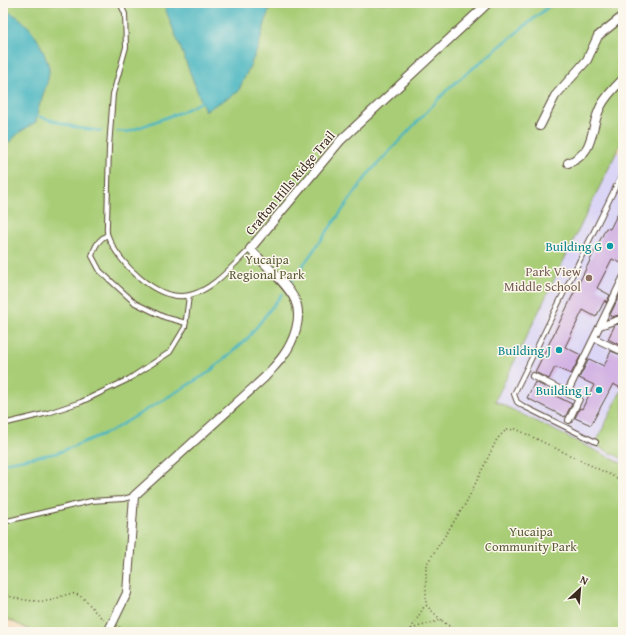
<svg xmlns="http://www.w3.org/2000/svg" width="626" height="635" viewBox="0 0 626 635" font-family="'Gentium Book Plus',serif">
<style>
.built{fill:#dcd6f6}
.green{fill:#a8cd76;stroke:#727c4a}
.water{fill:#46b5c0;stroke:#40706f}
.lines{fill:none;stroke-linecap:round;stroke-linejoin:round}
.stream{stroke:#46b5c0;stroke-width:2.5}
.building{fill:#d3b3e3}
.service-casing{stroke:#574536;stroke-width:6}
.pedestrian-casing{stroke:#574536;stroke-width:8}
.minor-casing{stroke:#574536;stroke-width:10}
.path{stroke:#574536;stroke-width:1.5;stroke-dasharray:1 3;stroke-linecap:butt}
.service{stroke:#fff;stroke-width:4}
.pedestrian{stroke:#fff;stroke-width:6}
.minor{stroke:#fff;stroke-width:8}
.culture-dot{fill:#0f9aa8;stroke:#fbf7ec;stroke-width:1.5}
.education-dot{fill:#8d6e63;stroke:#fbf7ec;stroke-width:1.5}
.labels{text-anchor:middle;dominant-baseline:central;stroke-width:3;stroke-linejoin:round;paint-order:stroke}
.street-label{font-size:13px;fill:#3b2a1e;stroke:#fbf7ec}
.culture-label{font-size:13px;fill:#0d838f;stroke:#fbf7ec;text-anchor:end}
.park-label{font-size:13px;fill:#5c5b38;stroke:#fbf7ec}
.education-label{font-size:13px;fill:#785e54;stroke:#fbf7ec;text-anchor:end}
</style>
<rect width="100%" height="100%" fill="#fbf7ec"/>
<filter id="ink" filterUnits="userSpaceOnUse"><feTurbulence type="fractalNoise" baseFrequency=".025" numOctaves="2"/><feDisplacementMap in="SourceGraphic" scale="8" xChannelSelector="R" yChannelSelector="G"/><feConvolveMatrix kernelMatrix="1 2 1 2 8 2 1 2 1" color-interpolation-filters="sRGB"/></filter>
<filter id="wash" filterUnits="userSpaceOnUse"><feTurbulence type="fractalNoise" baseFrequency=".012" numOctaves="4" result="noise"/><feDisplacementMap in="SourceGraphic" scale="16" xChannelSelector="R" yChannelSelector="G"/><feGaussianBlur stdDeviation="0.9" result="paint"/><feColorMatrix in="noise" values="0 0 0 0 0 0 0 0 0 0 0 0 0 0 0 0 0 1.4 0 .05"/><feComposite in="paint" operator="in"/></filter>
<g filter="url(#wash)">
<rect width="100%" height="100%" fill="#f4dbbe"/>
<!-- built -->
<path class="built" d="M617,152L623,155V464L495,401Z"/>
<!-- green -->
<path class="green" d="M3,3H623V139L495,401L623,464V632H34L3,617Z
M622,389H623V459L595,445Z"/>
<!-- water -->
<path class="water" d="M163,3H271L258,48L238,92L205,111Z
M3,10C24,16 38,36 45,56C46,60 49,64 49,68C50,79 44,90 41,101C38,108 37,115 36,122L20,132L3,148Z"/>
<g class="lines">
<!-- stream -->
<path class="stream" d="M37,116L78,128L101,131
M117,131L127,132L181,112L201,102
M291,282L369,173L450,87L553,3
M3,463L57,453L111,431L208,373L248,338L282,294"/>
</g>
<g id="blocks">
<!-- building -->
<path class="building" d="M623,203V264L612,259L597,288L610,295L606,303L605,300L596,317L583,310L565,347L581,355L571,374L555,367L549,379L535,372L606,228L610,229Z
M623,288V314L611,317L610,315Z
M623,323V347L608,339L615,325Z
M611,351L623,356V389L613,384L591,425L575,418L580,408L582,409L594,385L579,378L589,359L604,366Z
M535,382L545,387L544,390L572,404L565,417L527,398Z"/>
</g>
</g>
<g filter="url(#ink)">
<use href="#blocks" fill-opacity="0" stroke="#574536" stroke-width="1"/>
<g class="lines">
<defs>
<path id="service" d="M120,3L125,14L126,47L113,94L109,147L107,224C107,228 106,232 108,236C118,263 158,303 190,295C213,290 233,265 250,249
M107,235C98,240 95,246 92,256L100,271L135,303L164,317L186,323
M3,424L48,413L81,402L129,379L170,352L185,327L189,296
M596,442L523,406L517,402L514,394L623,172
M3,522L91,501L123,499L134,496"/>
<path id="pedestrian" d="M600,326L623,318
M594,338L623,352
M533,376L579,399L569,420
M567,393L623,278"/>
<path id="minor" d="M540,126L555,96L587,60L598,36L623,16
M568,163C597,152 589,128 601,106C606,96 615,87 623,79
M108,632L127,593L134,496L265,377C271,370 278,363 283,356C294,341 303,317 295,300C287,283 263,263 250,249L341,140L488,3"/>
</defs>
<!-- service casing -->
<use href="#service" class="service-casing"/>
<!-- pedestrian casing -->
<use href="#pedestrian" class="pedestrian-casing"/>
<!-- minor casing -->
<use href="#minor" class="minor-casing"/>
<!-- path -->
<path class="path" d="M3,594C16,599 32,602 46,601C56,601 68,590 78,595C89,600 94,614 105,620
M441,620L426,605V565L466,503L497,439L506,430L516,429L623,481
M119,627L128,632
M411,629L425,605
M409,632L411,629L441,620L457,632"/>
<!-- service -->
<use href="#service" class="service"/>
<!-- pedestrian -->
<use href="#pedestrian" class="pedestrian"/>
<!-- minor -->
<use href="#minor" class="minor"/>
</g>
</g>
<!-- markers -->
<g class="culture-dot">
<circle cx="610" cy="246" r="4"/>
<circle cx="559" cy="350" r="4"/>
<circle cx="599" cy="390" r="4"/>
</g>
<circle class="education-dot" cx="589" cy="278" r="4"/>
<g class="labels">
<!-- street labels -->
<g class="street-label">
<text transform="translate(290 183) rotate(-50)">Crafton Hills Ridge Trail</text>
</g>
<!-- culture labels -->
<g class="culture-label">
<text x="602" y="246">Building G</text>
<text x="551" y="350">Building J</text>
<text x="591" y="390">Building L</text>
</g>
<!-- park labels -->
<g class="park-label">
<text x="267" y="259">Yucaipa<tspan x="267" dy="15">Regional Park</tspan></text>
<text x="531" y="531">Yucaipa<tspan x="531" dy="15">Community Park</tspan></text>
</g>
<!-- education labels -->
<g class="education-label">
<text x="581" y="271">Park View<tspan x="581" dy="15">Middle School</tspan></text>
</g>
</g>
<!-- margin -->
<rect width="626" height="635" fill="none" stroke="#fbf7ec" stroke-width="16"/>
<!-- north arrow -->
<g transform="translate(580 589) rotate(26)" stroke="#fbf7ec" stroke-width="3" paint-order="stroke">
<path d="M0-3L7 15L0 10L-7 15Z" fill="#3b2a1e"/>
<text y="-6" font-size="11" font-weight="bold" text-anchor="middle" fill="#3b2a1e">N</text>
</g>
</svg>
